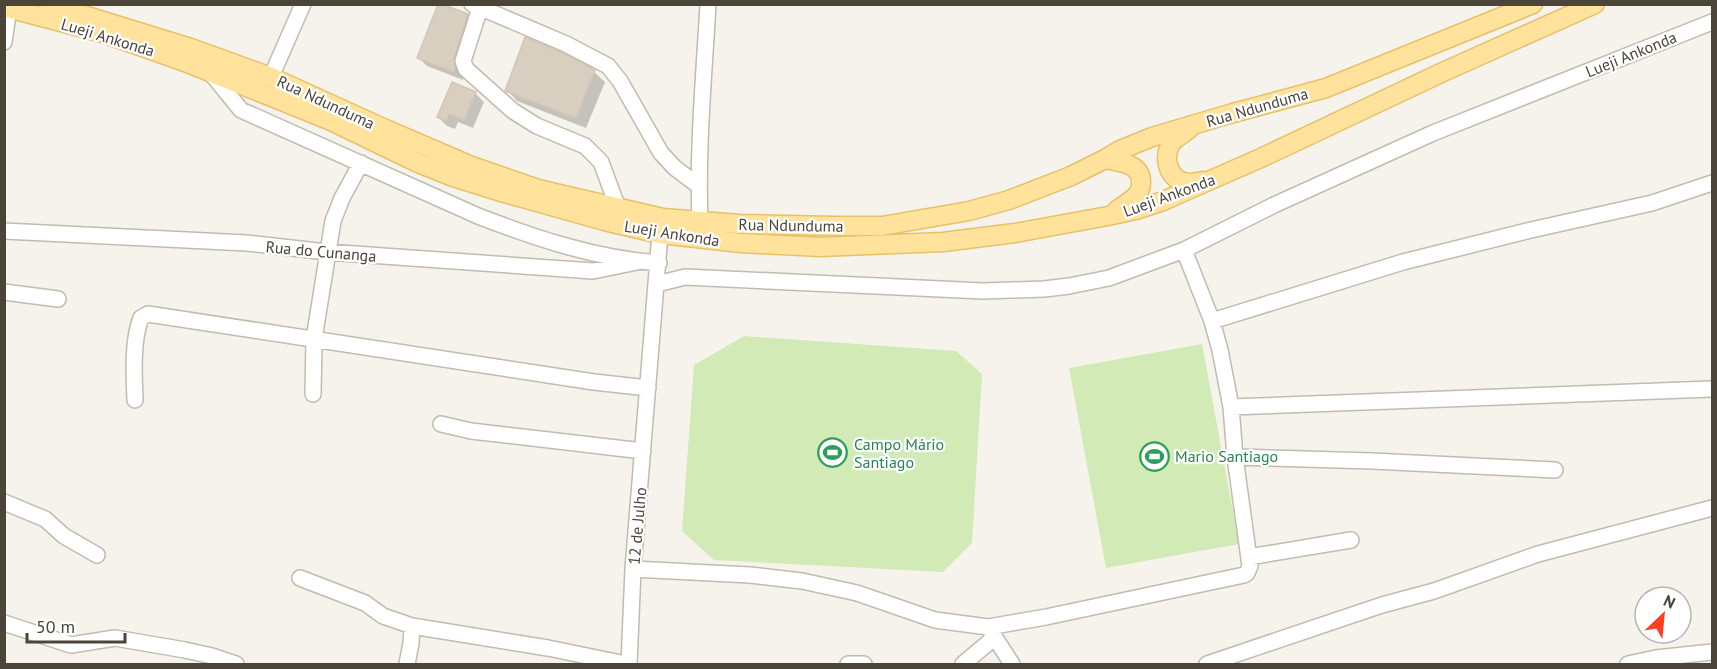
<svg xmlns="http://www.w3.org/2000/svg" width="1717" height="669" viewBox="0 0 1717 669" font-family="'PT Sans',sans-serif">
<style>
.green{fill:#d2eab5}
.shadow{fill:#0003}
.building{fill:#d8cfc1;stroke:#d3c7b4;stroke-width:1.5}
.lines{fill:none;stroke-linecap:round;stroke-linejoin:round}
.minor-casing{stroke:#c2bbae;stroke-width:18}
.major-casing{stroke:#e6c16a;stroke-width:21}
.minor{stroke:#fff;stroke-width:15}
.major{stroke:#ffe39c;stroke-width:18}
.labels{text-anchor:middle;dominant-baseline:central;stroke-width:4.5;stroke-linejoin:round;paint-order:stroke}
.street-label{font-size:16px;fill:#4b4439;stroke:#fff}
.leisure-label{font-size:16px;fill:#27864d;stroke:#fff;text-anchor:start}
</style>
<rect width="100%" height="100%" fill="#f6f3ec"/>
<!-- green -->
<path class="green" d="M744,336L956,351L982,374L972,543L943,572L714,560L682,531L694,365Z
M1202,344L1239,544L1106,568L1069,368Z"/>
<!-- shadow -->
<path class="shadow" d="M467,16L476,24L462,68L463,80L427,66L418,57Z
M594,72L605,82L586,128L517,101L507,90Z
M475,93L484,102L473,128L458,122L455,129L447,126L438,117Z"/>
<!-- building -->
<path class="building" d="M438,4H442L468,14L454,58L455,68L454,72L417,58Z
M525,37L562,53L595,70L576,118L505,91Z
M452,82L476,92L464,120L449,114L446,121L437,117Z"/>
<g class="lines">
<defs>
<path id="minor" d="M472,4L566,44L608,66L620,81L661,153L675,168L699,186
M480,8L463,61L466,69L513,111L537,126L585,146L601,162L618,208
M4,42L9,8
M210,72L241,110L478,216C535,238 597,259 659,263
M271,77L303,4
M700,221C697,149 704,76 708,4
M4,231L247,243L327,252L593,271L637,262
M657,284L685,277L983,291L1044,289L1069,286L1109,278L1184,250L1274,205L1433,133L1712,22
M4,292L58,299
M1212,321L1403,262L1531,230L1652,203L1712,183
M313,394L314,339L333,221L342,198L361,163
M135,400C134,376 132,340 141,318L148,314L594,382L648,388
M1231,407L1712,389
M441,424L471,431L643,451
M1235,457L1372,461L1555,470
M4,502L45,519L64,536L97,555
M1249,557L1351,540
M633,569L750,575L802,581L857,593L935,620L988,627L1046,617L1244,575L1247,573L1250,566L1235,457L1231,407L1220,350L1212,321L1184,250
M300,578L365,603L383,616L412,626L548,648L626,664
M4,623L71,645L115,638L185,650L212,656L236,664
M988,627L1012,664
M407,664L411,643L412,626
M629,664L633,569L660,234
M848,664H864
M963,664L994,638
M1207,664L1382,605L1434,591L1538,554L1712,508
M1628,664L1656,658L1712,652"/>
<path id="major" d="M48,4L191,48L271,77L381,127L469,165L538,189L663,218L739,224L835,226H882L969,211L1009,200L1071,176L1105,159L1120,150L1152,137L1233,113L1326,88L1533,4
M4,7L103,33L185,62L331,121L418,163L453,177L501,192L608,222L660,234L741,243L820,247L943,242L1015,233L1108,216L1136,210L1163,201L1263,157L1443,72L1595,4
M1189,129C1184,133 1177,137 1173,141C1161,156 1168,181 1188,183C1193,183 1198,182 1203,181
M1105,159C1119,162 1141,163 1141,182C1141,188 1140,191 1136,196C1131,201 1123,206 1117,210"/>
</defs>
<!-- minor casing -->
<use href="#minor" class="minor-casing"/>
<!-- major casing -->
<use href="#major" class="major-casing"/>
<!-- minor -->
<use href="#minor" class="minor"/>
<!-- major -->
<use href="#major" class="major"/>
</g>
<!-- icons -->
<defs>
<symbol id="stadium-ring" viewBox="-11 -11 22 22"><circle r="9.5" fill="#fff" stroke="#2e9e5b" stroke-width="1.5"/><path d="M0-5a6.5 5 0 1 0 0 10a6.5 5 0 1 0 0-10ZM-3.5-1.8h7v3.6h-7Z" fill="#2e9e5b"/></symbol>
</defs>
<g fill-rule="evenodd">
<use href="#stadium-ring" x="816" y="436" width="33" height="33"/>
<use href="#stadium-ring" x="1138" y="440" width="33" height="33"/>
</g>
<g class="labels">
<!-- street labels -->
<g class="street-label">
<text transform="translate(108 37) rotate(17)">Lueji Ankonda</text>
<text transform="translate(1631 54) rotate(-22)">Lueji Ankonda</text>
<text transform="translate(326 102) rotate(25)">Rua Ndunduma</text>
<text transform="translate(1257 107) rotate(-16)">Rua Ndunduma</text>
<text transform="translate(1169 195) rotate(-20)">Lueji Ankonda</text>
<text transform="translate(791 225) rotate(1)">Rua Ndunduma</text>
<text transform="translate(672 233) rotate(9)">Lueji Ankonda</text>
<text transform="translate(321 251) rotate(5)">Rua do Cunanga</text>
<text transform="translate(637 526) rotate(-85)">12 de Julho</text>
</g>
<!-- leisure labels -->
<g class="leisure-label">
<text x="854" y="444">Campo Mário<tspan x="854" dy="18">Santiago</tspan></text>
<text x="1175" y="456">Mario Santiago</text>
</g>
</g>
<!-- border -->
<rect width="1717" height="669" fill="none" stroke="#4b4439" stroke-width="12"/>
<!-- north arrow -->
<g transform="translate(1663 615) rotate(26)"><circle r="28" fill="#ffffff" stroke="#b7b4b0" stroke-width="1.5"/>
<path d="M0-4.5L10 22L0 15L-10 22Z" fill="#fc3f1d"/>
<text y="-9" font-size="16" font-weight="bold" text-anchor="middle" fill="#4b4439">N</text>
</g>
<!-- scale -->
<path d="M27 633v9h98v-9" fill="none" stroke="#4b4439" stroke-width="3"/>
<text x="36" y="633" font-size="18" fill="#4b4439" stroke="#ffffff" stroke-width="4.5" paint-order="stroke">50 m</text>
</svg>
